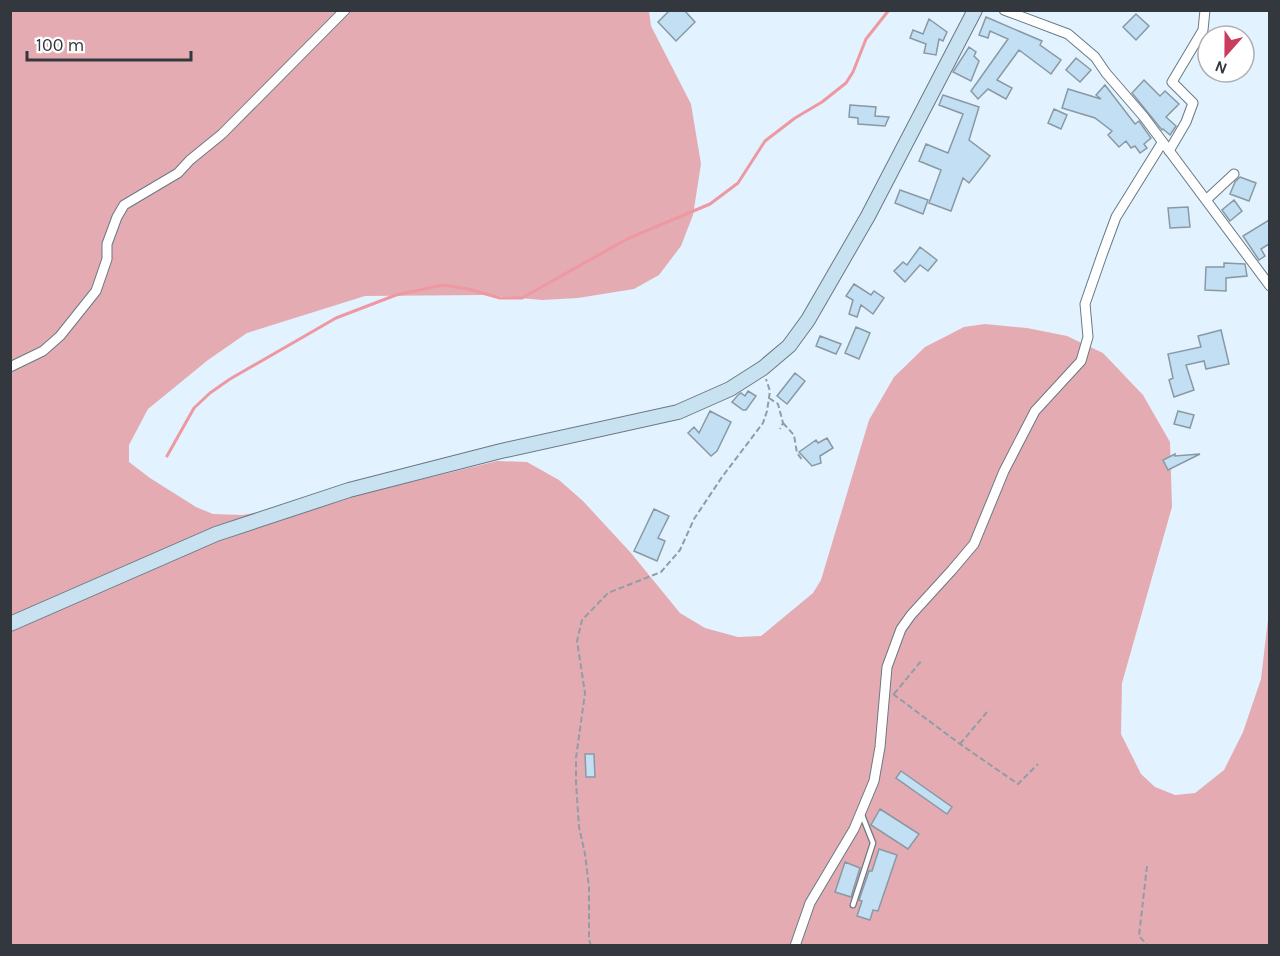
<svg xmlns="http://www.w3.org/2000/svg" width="1280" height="956" viewBox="0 0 1280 956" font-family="Karla,sans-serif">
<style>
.green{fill:#e4acb2}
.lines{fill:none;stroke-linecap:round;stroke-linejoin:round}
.stream{stroke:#ee98a2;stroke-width:3}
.building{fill:#c2dff3;stroke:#8999a4;stroke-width:1.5}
.lane-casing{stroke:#697983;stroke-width:7}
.street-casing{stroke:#697983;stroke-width:11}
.secondary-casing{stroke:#697983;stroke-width:16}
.path{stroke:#919da5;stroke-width:2;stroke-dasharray:6 3;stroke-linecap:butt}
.lane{stroke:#fff;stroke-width:4.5}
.street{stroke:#fff;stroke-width:9}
.secondary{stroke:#c8e2f2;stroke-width:14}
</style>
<rect width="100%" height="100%" fill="#e2f3ff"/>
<!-- green -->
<path class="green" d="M10,11H649L651,26L691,104L701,164L693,215L681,246L659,275L634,289L578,298L542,300L484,295L365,296L247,333L208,360L148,409L129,445V462L150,478L196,507L213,514L242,515L342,499L497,461L527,462L559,480L583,501L631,553L680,613L705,628L738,637L761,636L813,593L821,580L869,420L894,377L925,347L964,327L985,324L1027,328L1067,336L1103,353L1143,395L1170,442L1172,507L1122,683L1121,734L1141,774L1155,787L1175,795L1195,793L1224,770L1243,732L1261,679L1269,611V945H11Z"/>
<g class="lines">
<!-- stream -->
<path class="stream" d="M167,456L194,408L210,393L230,379L336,318L396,295L443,285L468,289L500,298H522L627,239L710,204L738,183L765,141L795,118L822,102L846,83L853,72L866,39L889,10"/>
</g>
<!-- building -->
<path class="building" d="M670,10H684L695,22L676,41L658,22Z
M1136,14L1149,26L1136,40L1123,27Z
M986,17L1042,41L1040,45L1061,60L1051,74L1019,50L997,80L1012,88L1006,99L988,89L978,99L971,91L1008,39L990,31L988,38L979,35Z
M929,19L947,32L943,41L939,39L936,55L924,53L926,44L910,38L913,30L923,34Z
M969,47L976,52L974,56L979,61L971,81L953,72Z
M1076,58L1091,70L1080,82L1066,70Z
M1144,80L1160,96L1165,91L1179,104L1166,117L1176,126L1170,135L1163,129L1162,130L1132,93Z
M1105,85L1135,124L1139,121L1151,138L1144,144L1147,148L1140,153L1135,146L1131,148L1126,141L1119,147L1108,135L1112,131L1095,118L1062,108L1068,89L1101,99L1096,95Z
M943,95L979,107L969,140L990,156L969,183L963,178L951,211L929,203L941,170L919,161L926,144L948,153L963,114L939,105Z
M850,105L876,107L875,116L889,117L885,126L858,124V118L849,117Z
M1054,109L1067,115L1061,129L1048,123Z
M1240,177L1256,183L1249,201L1230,194L1235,182Z
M900,190L928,200L923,214L895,203Z
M1234,200L1242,211L1230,221L1222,210Z
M1188,207L1190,227L1170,228L1168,208Z
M1269,220V244L1261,249L1265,256L1259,260L1243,236Z
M920,247L937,260L928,271L920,265L905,282L894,271L903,262L907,265Z
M1224,263L1245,264L1247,276L1226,278V291L1205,290L1206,267H1224Z
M854,284L871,295L874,291L884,298L873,314L861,305L857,317L849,314L853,300L846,296Z
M856,327L870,333L859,359L845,353Z
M1221,330L1229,364L1206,369L1204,361L1186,365L1194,390L1174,397L1169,380L1173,378L1168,354L1201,347L1198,336Z
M820,336L841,344L836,354L816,346Z
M795,373L805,381L787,404L777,396Z
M748,391L756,396L746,410H743L732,402L738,395L741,393L745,396Z
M710,411L731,422L717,451L711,456L688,433L694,427L699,433Z
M1178,411L1194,415L1190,428L1174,424Z
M827,438L833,448L820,456L821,463L812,466L799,452L816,440L818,443Z
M1175,454V456L1200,454L1168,470L1163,460Z
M654,509L669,516L658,538L665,541L657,561L634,551Z
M585,754H594L595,777H586Z
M901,771L952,807L947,814L896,778Z
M880,809L919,834L908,849L871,825Z
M879,849L897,855L878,911L873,910L870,920L857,916L862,901L859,900L869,871H872Z
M845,862L860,868L851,897L835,892Z"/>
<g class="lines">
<defs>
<path id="lane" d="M853,905L873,843L862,815"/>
<path id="street" d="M1004,10L1068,34L1095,57L1106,73L1144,117L1270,286
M1169,151L1186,122L1193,103L1172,82L1203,30L1205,10
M1206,200L1234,174
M10,367L43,351L60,336L96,291L107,259V244L117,217L124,205L178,173L190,160L222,134L345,10
M795,946L810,903L854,829L874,781L880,747L887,667L901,629L911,615L952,570L974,544L1004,471L1035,411L1081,361L1088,337L1085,304L1102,255L1116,217L1162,143"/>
<path id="secondary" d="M10,624L216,534L349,490L501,451L678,412L730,389L763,368L789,346L808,320L868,216L975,10"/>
</defs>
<!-- lane casing -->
<use href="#lane" class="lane-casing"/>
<!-- street casing -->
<use href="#street" class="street-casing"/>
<!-- secondary casing -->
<use href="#secondary" class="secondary-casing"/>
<!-- path -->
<path class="path" d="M769,398L778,404L783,423L780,429
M783,423L794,435L797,453L803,461
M893,694L960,744L1018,784L1038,764
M894,694L922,660
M960,744L987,712
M1147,866L1139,936L1148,946
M591,946L589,939V887L585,854L579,827L576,783V758L585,693L577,641L582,620L608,593L661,572L680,550L694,519L722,477L763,423L767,411L770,391L766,379"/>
<!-- lane -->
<use href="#lane" class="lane"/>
<!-- street -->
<use href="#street" class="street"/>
<!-- secondary -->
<use href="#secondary" class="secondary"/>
</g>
<!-- border -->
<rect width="1280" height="956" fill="none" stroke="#32383d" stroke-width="24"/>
<!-- north arrow -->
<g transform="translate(1226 54) rotate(201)"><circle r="28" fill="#ffffff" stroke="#adafb1" stroke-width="1.5"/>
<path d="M0-4.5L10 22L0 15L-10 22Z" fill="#cb3c5c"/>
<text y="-9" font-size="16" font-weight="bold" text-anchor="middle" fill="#32383d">N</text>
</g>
<!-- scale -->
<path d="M27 51v9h164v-9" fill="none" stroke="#32383d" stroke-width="3"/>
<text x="36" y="51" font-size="18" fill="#32383d" stroke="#ffffff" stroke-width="4.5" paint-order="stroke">100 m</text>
</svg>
